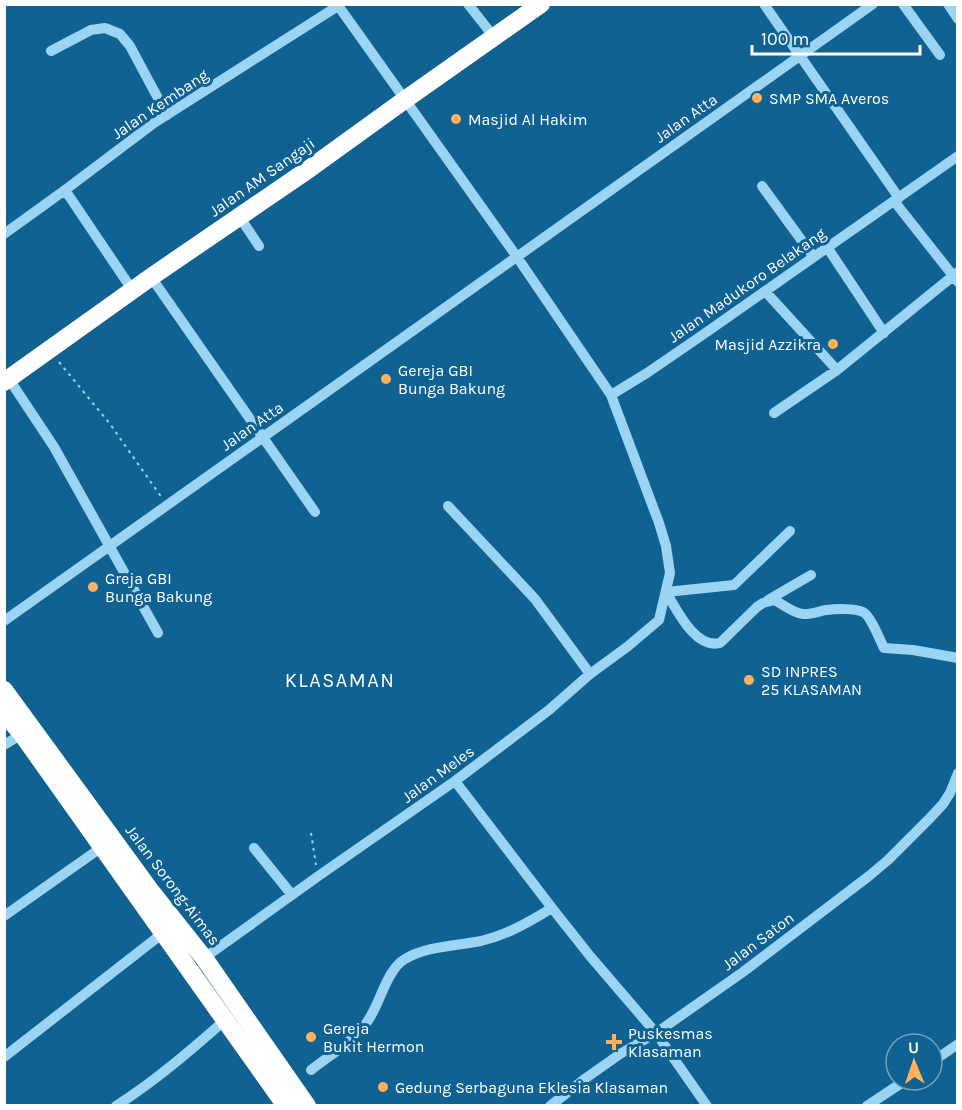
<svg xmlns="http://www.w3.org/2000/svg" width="962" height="1110" viewBox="0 0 962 1110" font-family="Karla,sans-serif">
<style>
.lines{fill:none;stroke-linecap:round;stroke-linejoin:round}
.path{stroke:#9cd4f3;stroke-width:2;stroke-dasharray:3 4.5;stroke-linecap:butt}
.minor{stroke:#9cd4f3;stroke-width:10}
.highway{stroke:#fff;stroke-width:18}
.poi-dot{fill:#ffb15e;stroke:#106292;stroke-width:2}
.labels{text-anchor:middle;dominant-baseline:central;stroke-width:6;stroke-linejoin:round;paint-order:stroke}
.poi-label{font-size:16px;fill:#fff;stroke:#106292;text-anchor:start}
.street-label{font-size:16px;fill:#fff;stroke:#106292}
.quarter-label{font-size:20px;letter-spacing:1.5px;fill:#fff;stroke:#106292}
</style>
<rect width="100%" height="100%" fill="#106292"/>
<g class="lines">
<!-- path -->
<path class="path" d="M59,362L110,424L162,498
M311,833L316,865"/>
<!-- minor -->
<path class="minor" d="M468,4L494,37
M764,4L899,198
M903,4L940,55
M948,4L958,19
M51,51L91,30L105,28L120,34L130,46L167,115
M762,186L813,256
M65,190L133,291
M894,201L958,282
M239,216L259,246
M4,234L65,190L154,123L338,6
M827,247L884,333
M151,277L315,512
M765,291L837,370L958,272
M9,379L54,447L158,633
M611,395L647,373L701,336L958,156
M774,413L837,370
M448,506L535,599L590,674
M666,592C677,610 695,649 720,643L757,607L763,603L775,600C783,605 793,613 803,614C811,615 819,611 826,610C835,609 855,608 863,612C870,615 880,640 884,648L913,650L958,658
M666,592L734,585L790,531
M768,600L811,575
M4,621L873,4
M4,745L22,734
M455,781L552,908L590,956L656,1033L707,1106
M254,848L292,895
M4,916L102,847
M204,958L317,877L455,781L549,710L590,674L627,647L659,620L670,573L666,546L659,523L611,395L517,257L337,4
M4,1057L163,933
M932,1062L958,1044
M311,1070C330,1055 353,1042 367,1022C380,1005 386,970 405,959C427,946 456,946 481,941C507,935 529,922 552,908
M116,1106C155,1081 190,1051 224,1021
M550,1106L586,1078L620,1054L656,1033L743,972L869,876L888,860L929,819L943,804L950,793L958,773
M867,1106L906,1080"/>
<!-- highway -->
<path class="highway" d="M4,382L151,277L309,169L406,99L541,4
M4,690L150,890L204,958L307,1106
M4,713L22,734L286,1106"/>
</g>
<!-- markers -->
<g class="poi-dot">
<circle cx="757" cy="98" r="6"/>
<circle cx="456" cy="119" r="6"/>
<circle cx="833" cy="344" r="6"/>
<circle cx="386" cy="379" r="6"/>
<circle cx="93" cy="587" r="6"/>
<circle cx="749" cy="680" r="6"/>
<circle cx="311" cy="1037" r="6"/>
<path d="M611 1033h6v6h6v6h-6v6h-6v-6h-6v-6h6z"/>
<circle cx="383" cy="1087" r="6"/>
</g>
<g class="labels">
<!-- poi labels -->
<g class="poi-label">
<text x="769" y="98">SMP SMA Averos</text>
<text x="468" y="119">Masjid Al Hakim</text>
<text x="821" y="344" text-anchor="end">Masjid Azzikra</text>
<text x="398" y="370">Gereja GBI<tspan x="398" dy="18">Bunga Bakung</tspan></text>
<text x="105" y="578">Greja GBI<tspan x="105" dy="18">Bunga Bakung</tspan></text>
<text x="761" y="671">SD INPRES<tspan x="761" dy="18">25 KLASAMAN</tspan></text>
<text x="323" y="1028">Gereja<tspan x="323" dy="18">Bukit Hermon</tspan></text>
<text x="628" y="1033">Puskesmas<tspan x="628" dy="18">Klasaman</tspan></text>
<text x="395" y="1087">Gedung Serbaguna Eklesia Klasaman</text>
</g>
<!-- street labels -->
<g class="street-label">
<text transform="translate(160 104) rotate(-34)">Jalan Kembang</text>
<text transform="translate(686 118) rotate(-35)">Jalan Atta</text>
<text transform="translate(262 177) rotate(-35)">Jalan AM Sangaji</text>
<text transform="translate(747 285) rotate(-35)">Jalan Madukoro Belakang</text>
<text transform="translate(252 426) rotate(-35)">Jalan Atta</text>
<text transform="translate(438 774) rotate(-36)">Jalan Meles</text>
<text transform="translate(173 885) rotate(53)">Jalan Sorong-Aimas</text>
<text transform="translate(758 941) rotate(-37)">Jalan Saton</text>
</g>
<!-- quarter labels -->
<g class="quarter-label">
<text x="340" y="680">KLASAMAN</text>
</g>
</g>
<!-- border -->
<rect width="962" height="1110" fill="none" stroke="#ffffff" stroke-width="12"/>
<!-- north arrow -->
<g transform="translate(914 1062) rotate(358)"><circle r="28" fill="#106292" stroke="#70a1be" stroke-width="1.5"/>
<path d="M0-4.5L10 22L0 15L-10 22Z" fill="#ffb15e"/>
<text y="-9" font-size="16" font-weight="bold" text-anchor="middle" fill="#ffffff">U</text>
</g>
<!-- scale -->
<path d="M752 45v9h168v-9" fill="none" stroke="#ffffff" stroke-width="3"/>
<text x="761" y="45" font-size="18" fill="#ffffff" stroke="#106292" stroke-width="4.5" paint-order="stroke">100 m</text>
</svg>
